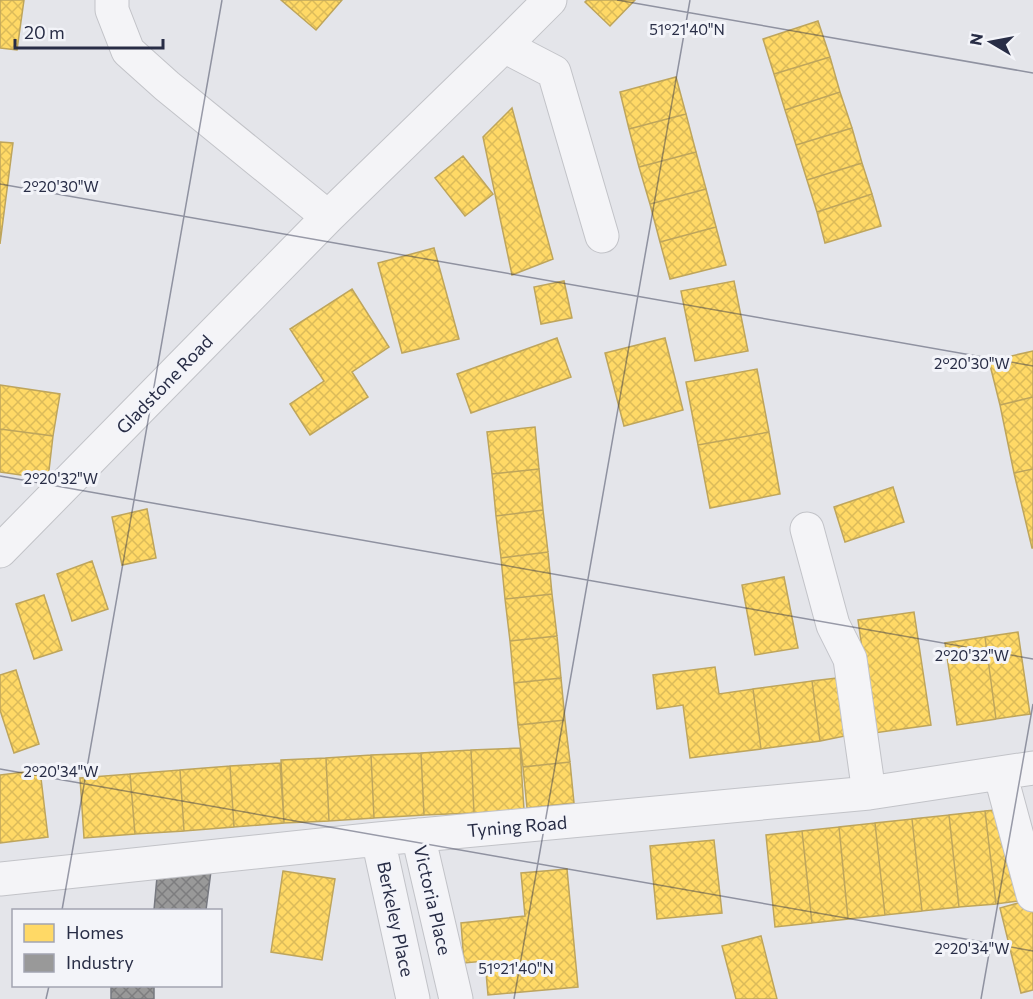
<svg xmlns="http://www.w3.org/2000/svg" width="1033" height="999" viewBox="0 0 1033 999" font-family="Commissioner,sans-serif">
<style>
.homes{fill:url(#homes-cross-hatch);stroke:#bea55c;stroke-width:1.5}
.industry{fill:url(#industry-cross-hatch);stroke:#777980;stroke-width:1.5}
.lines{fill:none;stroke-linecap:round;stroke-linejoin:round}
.minor-casing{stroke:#c2c3c8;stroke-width:35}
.minor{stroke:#f4f4f7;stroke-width:33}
.ticks{fill:none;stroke:#282d46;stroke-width:1.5;stroke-opacity:0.45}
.labels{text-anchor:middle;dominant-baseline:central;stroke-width:6;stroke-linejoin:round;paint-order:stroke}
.street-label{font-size:18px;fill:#282d46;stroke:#f3f4f9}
.ticks-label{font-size:15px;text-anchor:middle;fill:#282d46;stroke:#f3f4f9;stroke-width:6;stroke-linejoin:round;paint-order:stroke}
</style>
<defs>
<pattern id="homes-cross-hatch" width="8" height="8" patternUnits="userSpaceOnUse" patternTransform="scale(1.5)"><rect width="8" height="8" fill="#ffd966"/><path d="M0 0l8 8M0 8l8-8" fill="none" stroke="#dbbb5a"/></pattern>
<pattern id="industry-cross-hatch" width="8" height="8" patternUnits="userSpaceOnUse" patternTransform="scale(1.5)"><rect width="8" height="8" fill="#999"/><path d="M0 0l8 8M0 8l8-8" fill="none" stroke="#7d7d7f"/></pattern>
</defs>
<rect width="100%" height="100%" fill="#e4e5ea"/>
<!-- homes -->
<path class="homes" d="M0,0H24L17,50L0,48Z
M281,0H342L316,30Z
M587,0H635L610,26L585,2Z
M818,21L830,57L774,74L763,39Z
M830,57L840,92L785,110L774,74Z
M676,77L686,114L629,129L620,92Z
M840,92L852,128L796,145L785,110Z
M512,108L553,259L512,275L483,137Z
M686,114L696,152L639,167L629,129Z
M852,128L862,163L807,180L796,145Z
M0,142L13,143L0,244Z
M696,152L706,189L650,204L639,167Z
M463,156L493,194L465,216L435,178Z
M862,163L872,194L817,212L807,180Z
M706,189L716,227L660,242L650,204Z
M872,194L881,226L825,243L817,212Z
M716,227L726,265L670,279L660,242Z
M434,248L459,339L402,353L378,263Z
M564,281L572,318L541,324L534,287Z
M734,281L748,351L695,361L681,291Z
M352,289L389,347L352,372L368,397L310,435L290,404L324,381L290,329Z
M557,338L571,377L471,413L457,374Z
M665,338L683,410L624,426L605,353Z
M1033,351V397L1000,405L989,361Z
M757,369L769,432L698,445L686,382Z
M0,385L60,394L53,436L0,429Z
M1033,397V469L1014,473L1000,405Z
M535,427L539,469L492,474L487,432Z
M0,429L53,436L48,479L0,472Z
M769,432L780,494L710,508L698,445Z
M539,469L543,510L496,516L492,474Z
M1033,469V548H1032L1014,473Z
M893,487L904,522L845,542L834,507Z
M147,509L156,558L122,565L112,517Z
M543,510L548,552L501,558L496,516Z
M548,552L552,594L505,599L501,558Z
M92,561L108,609L72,621L57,574Z
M784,577L798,648L755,655L742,585Z
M552,594L557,636L510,641L505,599Z
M44,595L62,650L34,659L16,604Z
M914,612L931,725L874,733L858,620Z
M1018,632L1030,714L996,719L985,637Z
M557,636L561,678L514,683L510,641Z
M985,637L996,719L957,725L945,643Z
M715,667L719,694L753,689L761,749L690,758L683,705L657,709L653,675Z
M16,670L39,744L14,753L0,710V675Z
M845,677L850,735L820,741L812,681Z
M561,678L565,720L518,725L514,683Z
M812,681L820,741L761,749L753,689Z
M565,720L570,762L523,767L518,725Z
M520,748L524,810L474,813L471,750Z
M471,750L474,813L424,815L421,753Z
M421,753L424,815L374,818L371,755Z
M371,755L374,818L329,821L326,758Z
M326,758L329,821L284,823L281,760Z
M570,762L574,803L527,808L523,767Z
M280,763L284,823L234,827L230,766Z
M230,766L234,827L184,831L180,770Z
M40,770L48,837L0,843V775Z
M180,770L184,831L135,834L130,774Z
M130,774L135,834L84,838L80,778Z
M1007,809L1032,899L996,904L985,811Z
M985,811L996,904L959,907L949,815Z
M949,815L959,907L922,911L912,819Z
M912,819L922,911L885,915L875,823Z
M875,823L885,915L848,919L839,827Z
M839,827L848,919L812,923L802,831Z
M802,831L812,923L775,927L766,835Z
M714,840L722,913L657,919L650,846Z
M567,869L578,987L488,995L485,961L464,963L461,923L525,916L521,873Z
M283,871L335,879L322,960L271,952Z
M1032,899L1033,904V990L1021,993L1000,908Z
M761,936L777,999H736L722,946Z"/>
<!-- industry -->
<path class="industry" d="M211,871L206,910H154L157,877Z
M111,986H154V999H111Z"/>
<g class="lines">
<defs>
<path id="minor" d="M112,0V10L128,51L167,86L328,217
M504,46L554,72L602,236
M807,529L833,625L850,659L869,793
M0,551L328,217L504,46L550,0
M1000,773L1033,895
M418,835L456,999
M378,839L413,999
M0,879L378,839L869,793L1033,768"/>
</defs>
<!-- minor casing -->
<use href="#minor" class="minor-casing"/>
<!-- minor -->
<use href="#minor" class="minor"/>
</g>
<!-- ticks -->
<path class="ticks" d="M617,0L1033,73M0,184L1033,366M0,476L1033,659M0,769L1033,951M62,910L222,0M46,999L49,986M514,999L690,0M981,999L1033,704"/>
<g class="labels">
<!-- street labels -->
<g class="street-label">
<text transform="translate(164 384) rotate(-46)">Gladstone Road</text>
<text transform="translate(517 826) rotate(-5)">Tyning Road</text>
<text transform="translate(433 900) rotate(77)">Victoria Place</text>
<text transform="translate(396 919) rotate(78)">Berkeley Place</text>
</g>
</g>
<g class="ticks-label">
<text x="687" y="35">51°21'40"N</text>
<text x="61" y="192">2°20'30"W</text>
<text x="972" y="369">2°20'30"W</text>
<text x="61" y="484">2°20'32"W</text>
<text x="972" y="661">2°20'32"W</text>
<text x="61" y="777">2°20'34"W</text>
<text x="972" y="954">2°20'34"W</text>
<text x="516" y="974">51°21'40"N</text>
</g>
<!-- legend -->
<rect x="12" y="909" width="210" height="78" fill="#f3f4f9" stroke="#a2a4b1" stroke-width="1.5"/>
<rect x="24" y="924" width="30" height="18" fill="#ffd966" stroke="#a2a4b1" stroke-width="1.5"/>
<text x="66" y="939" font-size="18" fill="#282d46">Homes</text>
<rect x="24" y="954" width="30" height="18" fill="#999999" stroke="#a2a4b1" stroke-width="1.5"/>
<text x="66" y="969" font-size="18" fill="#282d46">Industry</text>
<!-- north arrow -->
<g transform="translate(991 42) rotate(280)" stroke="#f3f4f9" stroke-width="4.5" paint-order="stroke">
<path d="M0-4.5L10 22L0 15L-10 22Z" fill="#282d46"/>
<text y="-9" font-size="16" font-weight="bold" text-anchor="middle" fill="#282d46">N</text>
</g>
<!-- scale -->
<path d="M15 39v9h148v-9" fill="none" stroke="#282d46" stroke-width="3"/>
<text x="24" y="39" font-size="18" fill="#282d46" stroke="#f3f4f9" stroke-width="4.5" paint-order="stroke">20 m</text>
</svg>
